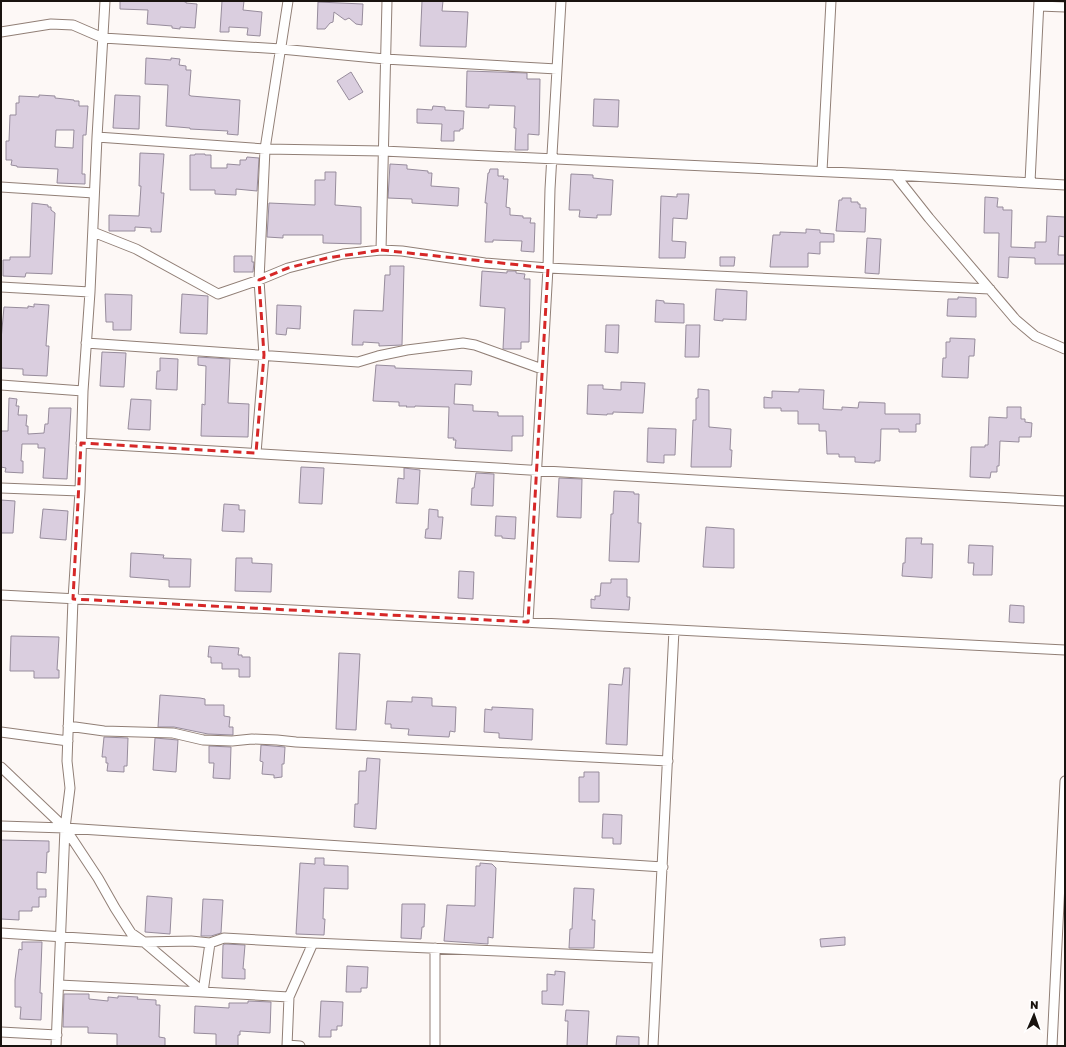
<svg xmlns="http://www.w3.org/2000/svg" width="1066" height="1047" viewBox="0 0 1066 1047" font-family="'Golos Text',sans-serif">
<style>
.building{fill:#dacedf;stroke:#978c9c;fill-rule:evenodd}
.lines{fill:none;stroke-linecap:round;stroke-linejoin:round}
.street-casing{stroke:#917f76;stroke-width:11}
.street{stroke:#fff;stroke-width:9}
.marked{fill:none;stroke:#d62828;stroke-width:3;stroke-dasharray:8 5;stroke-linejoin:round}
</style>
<rect width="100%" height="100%" fill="#fdf8f6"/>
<!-- building -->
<path class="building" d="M120,1H181L186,2V3L197,4L195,28L180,27V29L172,28V26L147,24L148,10L120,9Z
M222,1H244L243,10L262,12L260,36L247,35L248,28L229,27V32H220Z
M422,1H443L442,11L468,12L466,47L420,46Z
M318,2L363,4L362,25L356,24L349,18L345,20L334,12L333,22L330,23L325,29H317Z
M146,58L171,60V58L180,59L179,65L186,66V70H191L189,95L191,96L240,100L238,135L227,134L228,131L190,129V128L166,126L168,85L145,84Z
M467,71L527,73V79H540L539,135L528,134V150H515L516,128H514L515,106L489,105V108L466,107Z
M351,72L363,92L349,100L337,81Z
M39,95L55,96V98L74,100V101H79V106H88L86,135H83L82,174H85V184L57,183L58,169L17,167V166L11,165L12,160H6V141H9L10,115H16V103H19V96L39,97ZM56,130H74L73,148L55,147Z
M115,95L140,96L139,129L113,128Z
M594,99L619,100L618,127L593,126Z
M433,106L445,107V110L464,111L463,129H460V131H454V141H441L442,124L417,123V109L432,110Z
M140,153L164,154L161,193H164L161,232H151V228L135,227V231H109V215L139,216L141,186H139Z
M195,154H205V155H211V168H227V164L240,165V160H246L247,157L259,158L257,191L236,189V195L215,194V190H190V155H195Z
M390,164L407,165V169L428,171V173H432L431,186L459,188L458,206L412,203V199L388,198Z
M490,169H498V176H504L503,179H508L506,207L510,208V215L523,216V218H531L530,223H535L534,252L521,251L522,241L493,240V242H485L487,203H485L488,173H489Z
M325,172H336L335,205L361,207V244L323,243V235H283V238L267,237L269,203L315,205V180H325Z
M571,174L593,175V178L613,180L611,215H597V218L579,217L580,210H569Z
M677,194H689L687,219L673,218L672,241L686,242L685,258H659L661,196L677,197Z
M985,197L998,198L997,207H1003V210H1012L1011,247L1035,248V242H1046L1047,216L1065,217V237L1059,236L1058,255H1065V264H1035V258L1009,257L1008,278L998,277L999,233H984Z
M842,198H851V202H858V204H860V208H866L865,232L836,231L839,200H842Z
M32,203L48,205V207H51V210L55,213L52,274L26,273L25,277L3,276V260H10V257H30Z
M806,229L820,230V233L834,234V242H820V254L808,253V267H770L773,235H780V232L806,233Z
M867,238L881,239L879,274L865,273Z
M234,256H252V262H254L253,272H234Z
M720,257H735L734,266H720Z
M390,266H404L402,345L379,346V343L363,342V345H352L354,310L383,311L385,275H390Z
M482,271L507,273V271H516V273L525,274L524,279H530L529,342H521V349H503L505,308L480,306Z
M716,289L747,291L746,320L723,319V321L714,320Z
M105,294L132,295L131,330H113V322H106Z
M182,294L208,296L207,334L180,333Z
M958,297L976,298V317L947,316L948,299H958Z
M656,300L664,301V303L684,304V323L655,322Z
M34,304L49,305L46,346H49L47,376L23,375V369L1,368V340L4,307L28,308V306L34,307Z
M277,305L301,306L300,329L287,328L286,335L276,334Z
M606,325H619L618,353L605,352Z
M686,325H700L699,357H685Z
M950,338L975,339L974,356H969L968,378L942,377L943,358H946V342H950Z
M102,352L126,353L124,387L100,386Z
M198,357L230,359L228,403L249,404L248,437L201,436L202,404L205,405L206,366L198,365Z
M160,358L178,359L177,390L156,389L157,371H160Z
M376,365L395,366V368L472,371L471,385L455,384L454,404L473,405V411L498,412V416H523V436H512V451L455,448L456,440H453L454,438H448L449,407L415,406V407H406L407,406H399V402L373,401Z
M621,382L645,383L643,413L613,412V414H607V415L587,414L588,385H603V389L621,390Z
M698,389L709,390V427L731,429L730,450H732L731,467H691L693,420H696V398H698Z
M799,389L824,390L823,409L842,410V407L858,408L859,402L885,403V414H920V424H916V432H899V429H881L880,461H875V463L855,462V457H839V454H827L826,431H819V424H798V411H781V408H764V397L772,398V391L799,392Z
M9,398L17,399L16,406H19L18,415H27L26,426H28V434L44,433L45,424H48L49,408H71L67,479L43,478L45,448H38V444H22L21,461H23V473L5,472L6,468L1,467V431H8Z
M131,399L151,400L150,430L128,429Z
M1007,407H1021V419H1025V422L1032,423L1031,437H1019V442L1000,441L999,466H997V472H991L990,478L970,477L971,447H985V445H988L989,417L1007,418Z
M648,428L676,429L675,455H664V463L647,462Z
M301,467L324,468L322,504L299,503Z
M404,468L420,470L418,504L396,503L398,478L404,479Z
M476,473L494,474L493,506L471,505L472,488H474Z
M559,478L582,479L581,518L557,517Z
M614,491L634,492V494H639L638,523H641L639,562L609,561L611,514H613Z
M1,500L15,501L13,533H1Z
M224,504L239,505V510H245L244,532L222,531Z
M43,509L68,511L66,540L40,538Z
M429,509L438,510V517H443L441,539L425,538L426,529H428Z
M496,516L516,517L515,539L502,538V536H495Z
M706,527L734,529V568L703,567Z
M906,538H922L921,544H933L932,578L902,576L903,563H905Z
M969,545L993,546L992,575H973L974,563H968Z
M131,553L164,555L163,558L191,559L190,587H169V580L130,577Z
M236,558H252V563L272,564L271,592L235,591Z
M459,571L474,572L473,599L458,598Z
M611,579H627V597H630L629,610L591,608V599L595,600V596H600L601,583H611Z
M1010,605L1024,606V623L1009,622Z
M11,636L59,637L57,670H59V678H34V671H10Z
M209,646L239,648L238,655H242V657H250V677H239V669H222V663H211V657H208Z
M339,653L360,654L356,730L336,729Z
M624,668H630L627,745L606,744L609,684L622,685Z
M160,695L200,698L205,699V705H224V716L230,717L229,727H233V735L208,734L174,727H158Z
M412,697L432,698V706L456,707L455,732L450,731L449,737L408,735L409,729L391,728V724H385L387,701L412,702Z
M492,707L533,709L532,740L499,738V733L484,732L485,709L492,710Z
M104,737L128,738L127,766H124V772L107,771L108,763H106V757H102Z
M155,738L178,740L176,772L153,770Z
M261,745L285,747L284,764H282V777L274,778V775L262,774L263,762L260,761Z
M209,746L231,747L230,779L213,778L214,763H209Z
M367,758L380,759L376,829L354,827L355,804H358L359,771H366Z
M584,772H599V802H579V777H584Z
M603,814L622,815L621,844H613V838H602Z
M1,840L49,841V852H47L46,873L37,872V889H46V897H39V907H32V911H19V920L1,919Z
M315,858H324V865L348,866V889L324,888L323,919H325L324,935L296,934L300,863L315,864Z
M480,863L492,864L496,868L493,938L488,937V944L444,941L447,905L475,906L476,866H480Z
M574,888L594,889L592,920H595L594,948H569L570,929H572Z
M147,896L172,898L170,934L145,932Z
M203,899L223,900L221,933L211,936H201Z
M402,904H425L424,927H422L421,939L401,938Z
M845,937V945L821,947L820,939Z
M22,942H42L40,993H42L41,1020L20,1019L21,1007H15V980L19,949L22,950Z
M225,944L245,945L243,969H245V979L222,978L223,945Z
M347,966L368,967L367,988H361V992H346Z
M555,971L565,972L563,1005L542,1004V991H547V974L555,975Z
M64,994H89V999L108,1001V997L118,998V996L138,997L137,999L156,1000V1005H160L159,1037L165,1038V1046H117V1034L88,1033V1027H63Z
M248,1001L271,1002L270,1033L240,1031V1035H238V1046H216V1034L194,1033L195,1006L229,1008V1003H248Z
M321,1001L343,1002L342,1026H337V1030H331V1037H319Z
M566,1010L589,1011L587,1046H567L568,1021H565Z
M617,1036L639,1037V1046H616Z"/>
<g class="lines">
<defs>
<path id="street" d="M1039,6L1065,7
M1,32L51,24L73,25L103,38L281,49L385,59L557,69
M97,137L265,149L383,151L895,175L1065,185
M822,171L831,1
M895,175L929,218L1016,320L1035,336L1065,349
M1030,182L1039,1
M1,187L94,193
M93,232L136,249L218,294L259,280L288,268L343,254L381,250L402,251L485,263L548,268L990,289
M381,250L387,1
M1,287L90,292
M86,343L358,362L378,356L407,350L463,343L475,345L542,369
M1,385L83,391
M81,443L763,484L1065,501
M256,453L264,355L259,280L265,149L288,1
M1,488L80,491
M1,595L1065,650
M528,622L548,268L550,189L561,1
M68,726L104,731L173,733L203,740L232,741L252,739L277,740L296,742L668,761
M1,732L68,741
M1,767L65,828L98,878L115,908L131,933L144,942L203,992
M1,826L65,828L663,867
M1,933L144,942L191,941L210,943L224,938L313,943L656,958
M59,985L203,992L289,997
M203,992L210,943
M1,1032L57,1035
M287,1045L300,1046
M56,1046L65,828L70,788L67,761L73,599L80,491L83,391L90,292L97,137L105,1
M287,1046L289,997L313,943
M435,1046V948
M653,1046L674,630
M1052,1046L1065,781"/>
</defs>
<!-- street casing -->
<use href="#street" class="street-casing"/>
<!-- street -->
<use href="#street" class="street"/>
</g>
<!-- marked area -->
<path class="marked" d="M381,250L548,268L528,622L73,599L81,443L256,453L264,355L259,280L288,268L327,258Z"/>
<!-- border -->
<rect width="1066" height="1047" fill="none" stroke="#19130f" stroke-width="4"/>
<!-- north arrow -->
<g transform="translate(1034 1015) rotate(2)" stroke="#ffffff" stroke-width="3" paint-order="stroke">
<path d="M0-3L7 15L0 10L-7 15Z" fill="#19130f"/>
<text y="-6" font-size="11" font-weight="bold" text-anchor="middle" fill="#19130f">N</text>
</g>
</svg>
